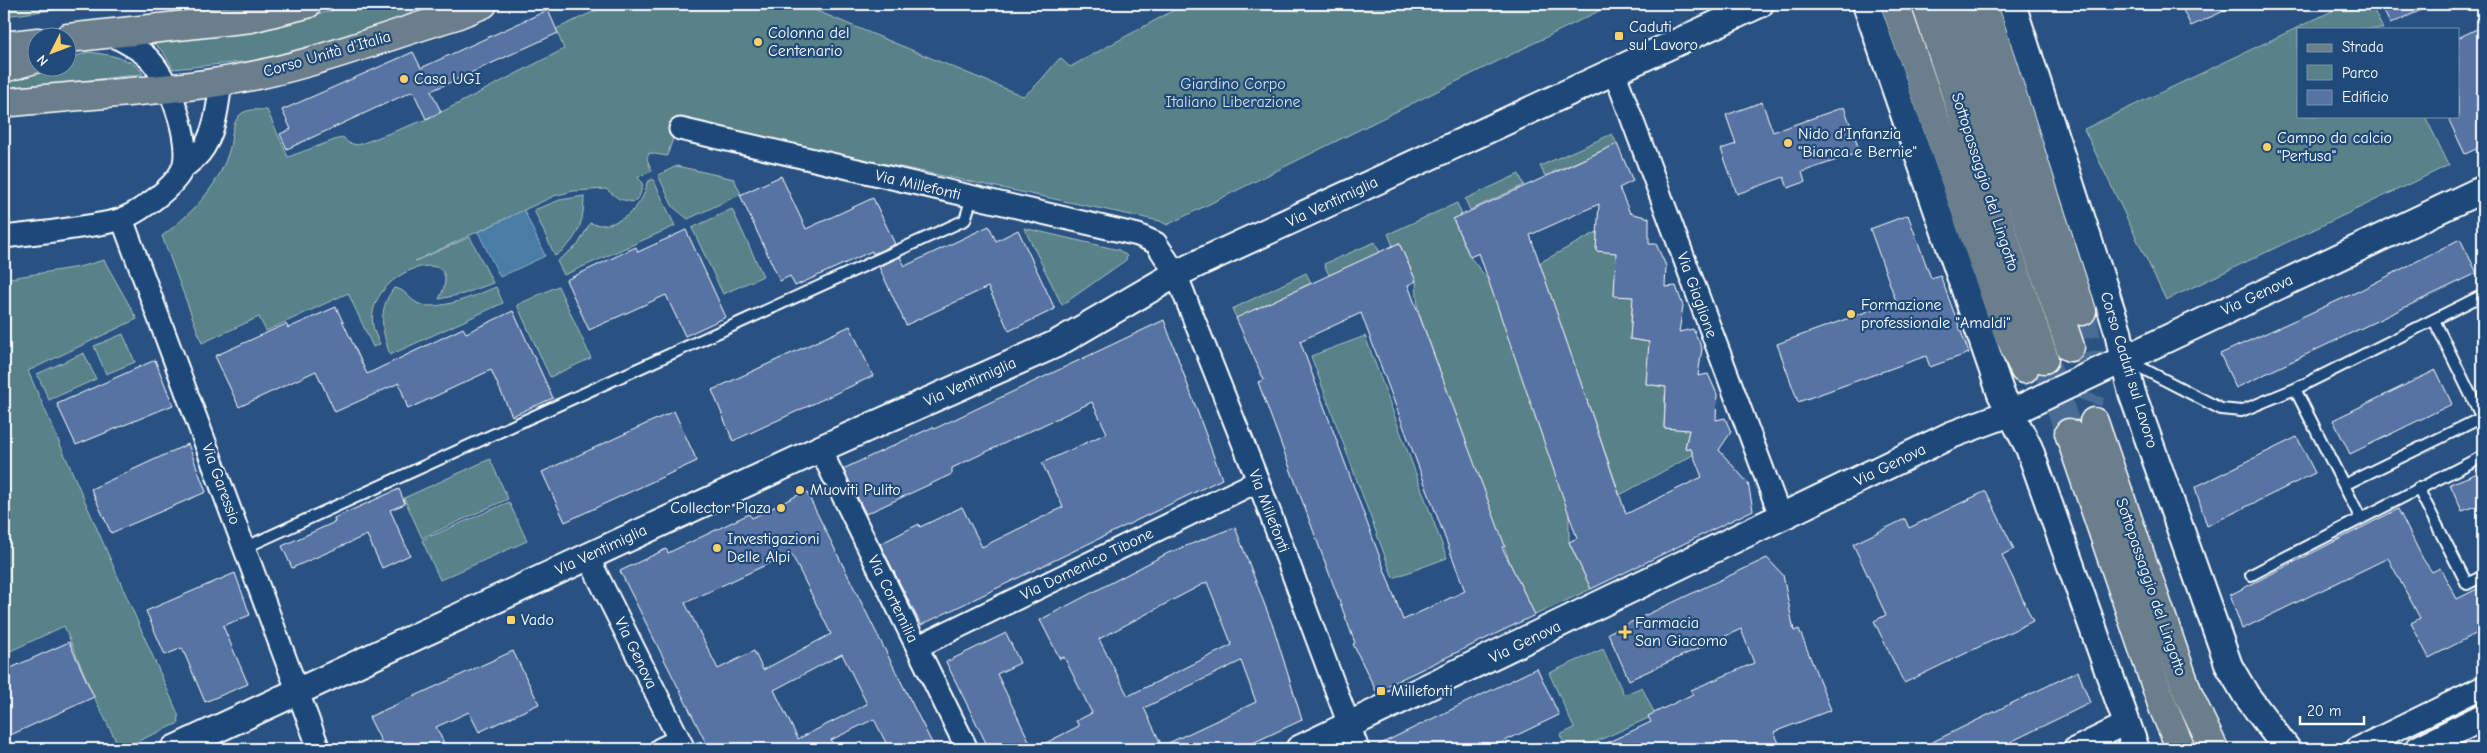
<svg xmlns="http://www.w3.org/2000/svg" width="2487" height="753" viewBox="0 0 2487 753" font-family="'Comic Neue',sans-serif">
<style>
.green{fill:#588188;stroke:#acc0c4}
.water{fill:#487da5;stroke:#91b1c9}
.building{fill:#5673a3;stroke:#fff;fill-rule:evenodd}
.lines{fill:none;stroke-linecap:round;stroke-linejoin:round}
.primary-tunnel{stroke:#496c95;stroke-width:28;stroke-dasharray:28 14;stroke-linecap:butt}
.service-casing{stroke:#fff;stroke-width:14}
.minor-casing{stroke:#fff;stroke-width:25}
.tertiary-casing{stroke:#fff;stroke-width:30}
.primary-casing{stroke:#fff;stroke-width:31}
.service{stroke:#1f4a7a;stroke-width:10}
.minor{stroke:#1f4a7a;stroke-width:21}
.tertiary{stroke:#1f4a7a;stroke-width:26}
.primary{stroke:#6b7e8b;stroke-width:28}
.poi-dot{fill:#ffd166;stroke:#1f4a7a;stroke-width:2}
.labels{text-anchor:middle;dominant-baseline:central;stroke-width:4.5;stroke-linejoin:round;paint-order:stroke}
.poi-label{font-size:16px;fill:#fff;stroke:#1f4a7a;text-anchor:start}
.street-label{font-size:16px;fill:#fff;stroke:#1f4a7a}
.park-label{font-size:16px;fill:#d5e0e1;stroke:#1f4a7a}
</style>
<rect width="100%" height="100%" fill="#295282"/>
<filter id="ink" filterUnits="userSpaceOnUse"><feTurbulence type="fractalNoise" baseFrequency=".02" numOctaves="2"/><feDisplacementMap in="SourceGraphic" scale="10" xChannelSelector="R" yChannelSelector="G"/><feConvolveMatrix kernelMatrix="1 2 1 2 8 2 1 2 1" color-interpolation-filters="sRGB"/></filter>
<g filter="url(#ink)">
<!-- green -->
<path class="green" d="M4,4H102L4,16Z
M359,4H446L295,51L261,60L173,69L164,53L153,42L248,31Z
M610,4H800L1023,96C1037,87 1048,71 1060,58L1070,67L1185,4H1613L1167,225L1160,221L679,121L667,156L649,153L647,159L652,171L638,177L643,185L639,197L633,202L619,199L606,189L573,191L554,196L415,261L470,237L493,283L463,294L439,299C471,239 364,269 373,326C374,332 377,338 380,344L373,347L348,293L266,331L259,317L202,343L162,236C191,214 216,190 228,154C233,141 230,129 238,117C245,108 256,110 267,110L288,157L343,137L348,143L358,145L430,118L564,49L556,29Z
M2347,4H2371L2383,29H2298V116H2425L2449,165L2166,300L2084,129Z
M88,52C105,54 135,58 143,74L4,90V81L22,79L48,68H68V59Z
M1612,134L1617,144L1545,176L1540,166Z
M677,166L734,179L741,194L688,219L673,207L658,175Z
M1519,174L1524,185L1470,210L1465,199Z
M653,179L675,226L564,275L557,261L578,245L590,223C614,232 645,208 647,182Z
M584,196C584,222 578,241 555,256L534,210L560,200Z
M1457,203L1462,215L1453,219L1470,257L1489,281L1569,513V542L1591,589L1535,615L1512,568L1418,311L1416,281L1399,243L1393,246L1388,234Z
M732,209L763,276L723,294L692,228Z
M1024,228L1119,250L1127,256L1126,260L1062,305Z
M1597,232L1596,251L1621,253L1616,263L1614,295L1639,298L1632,305L1630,339L1654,343L1649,351L1646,384L1671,388L1665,394L1664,428L1689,430L1685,447L1691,449L1693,455L1620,495L1539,263Z
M1375,242L1380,253L1329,275L1324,264Z
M104,260L137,319L28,371L178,714L179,723L120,749L94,697L64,626L4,654V279L79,267Z
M1306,273L1311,283L1237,319L1232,309Z
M558,286L591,358L550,377L517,305Z
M496,287L503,303L390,355C382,331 377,310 394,288C405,289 408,298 417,303C436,313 477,295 496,287Z
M123,334L135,362L106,374L94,346Z
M1365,336L1447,558L1393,578L1311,356Z
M84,353L96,379L49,400L37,374Z
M490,459L508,499L422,538L404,498Z
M509,502L527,541L440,580L422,540Z
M1603,649L1624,695L1642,687L1655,715L1580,749H1567L1560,735L1574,728L1549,673Z"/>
<!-- water -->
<path class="water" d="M524,210L545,256L500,277L478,232Z"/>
<!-- building -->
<path class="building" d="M2180,4H2239L2191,26Z
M2381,4H2435L2390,24Z
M548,10L558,33L431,91L441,112L426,119L413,91L287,149L280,134L291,129L282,110L413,52L421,68Z
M2483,26V146L2465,154L2447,116H2458V38Z
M1762,102L1773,132L1844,107L1860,152L1802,172L1805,182L1788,188L1784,177L1737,194L1721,149L1736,144L1726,115Z
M1617,144L1633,181L1619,188L1630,213L1649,218V244H1656L1666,266L1665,287L1676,286L1683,306L1679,332L1693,329L1702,348L1698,376L1708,374L1717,394L1716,420L1725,418L1731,432L1719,450L1748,483L1753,510L1591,589L1569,542L1577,538L1479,253L1470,257L1453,219ZM1599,204L1596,251L1616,253L1614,296L1633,297L1630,339L1649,342L1646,384L1666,387L1664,428L1689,430L1685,448L1691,449L1702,477L1626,514L1530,235Z
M781,176L806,229L873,198L895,244L873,254L872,251L795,286L790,276L780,281L740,195Z
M1908,215L1931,278L1940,275L1969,353L1930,367L1926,356L1798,402L1777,344L1896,301L1870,229Z
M989,226L996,241L1018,230L1055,309L1009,331L988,287L906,325L879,267L900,257L905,266Z
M686,230L726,317L685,336L666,295L589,330L566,280L636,247L638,252Z
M2460,239L2477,273L2236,388L2220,354L2359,291Z
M1399,243L1416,281L1408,285L1505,546L1502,547L1535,615L1376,691L1353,644L1355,643L1258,382L1264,380L1236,318ZM1361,313L1465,591L1403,620L1300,341Z
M336,307L367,374L463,328L466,333L513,311L553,398L512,416L491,370L408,409L399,383L335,412L316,371L239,407L215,356L286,324L288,328Z
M1164,320L1222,479L921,625L880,544L919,524L920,527L962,507L982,547L1063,507L1042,463L1107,433L1092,402L952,468V474L866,514L843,469L933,427L934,429Z
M850,326L873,376L733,441L712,390Z
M155,360L173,405L76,445L57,404Z
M2436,370L2452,404L2350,454L2333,420Z
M674,411L697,461L565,522L542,472Z
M2297,437L2315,473L2207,526L2195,487Z
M188,444L206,492L111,533L91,489Z
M2483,471V504L2462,511L2450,484Z
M399,489L405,504L390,510L410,555L382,568L367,535L292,568L282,546L335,522L334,518Z
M806,491L878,636L935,749H889L874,719L831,740L835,749H709L620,571L666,549L668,553L749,514L752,518ZM791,553L831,634L763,670L754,651L718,669L685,603ZM842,654L867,704L798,739L774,690Z
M1986,491L2014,549L2002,555L2033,621L1904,683L1874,621L1886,615L1853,544L1905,519L1909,528Z
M2398,509L2423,559L2432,572L2440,568L2457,599L2483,586V630L2429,658L2411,623L2420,618L2388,558L2242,629L2230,595Z
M1235,527L1274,629L1302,720L1240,749H1034L1079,726L1076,721L1092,713L1064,657L1060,659L1040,620L1168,553ZM1207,582L1232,645L1128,696L1099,639ZM1241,661L1256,702L1162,746L1144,708Z
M1767,558L1783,575L1794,631L1799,629L1831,710L1774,732L1779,743L1765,749H1594L1651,722L1648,716L1693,694L1691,690L1754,663L1741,629L1629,680L1608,633Z
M235,573L250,615L223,626L248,684L205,702L182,648L165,655L146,611Z
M1006,633L1020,663L997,674L1033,749H989L946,662Z
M69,642L94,697L4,738V671Z
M513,651L539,704L479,732L469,712L436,727L447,749H385L369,717Z
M1537,668L1559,715L1488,749H1370Z
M2078,671L2090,703L1996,749H1918Z"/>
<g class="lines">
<!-- primary-tunnel -->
<path class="primary-tunnel" d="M2082,311L2094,384L2088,402
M2044,359L2069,433"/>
<defs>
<path id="service" d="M2434,320L2482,418
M2128,361L2221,409L2241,411L2295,389
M2344,485L2483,417
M2418,488L2467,584L2483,576
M2360,517L2295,389L2483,295
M244,548L965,220L972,197
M2251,575L2483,456"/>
<path id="minor" d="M1614,71L1781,518
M680,129L1138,235L1156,243L1176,274L1258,481L1358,749
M182,169C188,164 195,159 200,153C215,135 218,105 221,82
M122,219L319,749
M4,237C34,234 64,230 94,225C104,223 115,222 124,218C142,210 173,188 182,170C194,143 167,72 145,55C134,46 120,40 109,33
M820,449L967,749
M588,557L684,749
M917,647L1258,481
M660,749L679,740
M2074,749L2127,723
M2356,749L2483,687"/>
<path id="tertiary" d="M1866,4L2001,394L2029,448L2136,749
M2012,4L2118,331L2123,358L2132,393L2229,666L2246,695L2287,749
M174,749L820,449L1056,344L1176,274L1203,261L1760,4
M1299,749L1951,435L2010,413L2483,189
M2419,749L2483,717"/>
<path id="primary" d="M1895,4L2007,330L2024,369
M1926,4L2044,359
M1955,4L2070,347
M1983,4L2082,311
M68,38L251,18L307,4
M4,46L38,42
M4,68L38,58
M4,103C75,95 148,93 219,82C300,70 378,39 456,15L483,4
M2094,422L2189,696L2214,749
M2069,433L2163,707L2181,749"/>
</defs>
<!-- service casing -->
<use href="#service" class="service-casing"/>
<!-- minor casing -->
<use href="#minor" class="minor-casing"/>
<!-- tertiary casing -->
<use href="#tertiary" class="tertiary-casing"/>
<!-- primary casing -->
<use href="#primary" class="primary-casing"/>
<!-- service -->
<use href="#service" class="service"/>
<!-- minor -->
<use href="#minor" class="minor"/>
<!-- tertiary -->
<use href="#tertiary" class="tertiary"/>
<!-- primary -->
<use href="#primary" class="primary"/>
</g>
</g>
<!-- markers -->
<g class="poi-dot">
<rect x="1614" y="31" width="10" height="10" rx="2.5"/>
<circle cx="758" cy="42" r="5"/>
<circle cx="404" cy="79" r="5"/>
<circle cx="1788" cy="143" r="5"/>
<circle cx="2267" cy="147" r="5"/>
<circle cx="1851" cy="314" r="5"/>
<circle cx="800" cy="490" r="5"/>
<circle cx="781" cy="508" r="5"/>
<circle cx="717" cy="548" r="5"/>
<rect x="506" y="615" width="10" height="10" rx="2.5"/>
<path d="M1622.5 624.5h5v5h5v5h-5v5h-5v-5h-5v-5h5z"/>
<rect x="1376" y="686" width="10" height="10" rx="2.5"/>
</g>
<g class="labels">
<!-- poi labels -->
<g class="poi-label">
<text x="1629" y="27">Caduti<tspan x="1629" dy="18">sul Lavoro</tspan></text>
<text x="768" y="33">Colonna del<tspan x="768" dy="18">Centenario</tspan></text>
<text x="414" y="79">Casa UGI</text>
<text x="1798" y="134">Nido d'Infanzia<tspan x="1798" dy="18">"Bianca e Bernie"</tspan></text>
<text x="2277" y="138">Campo da calcio<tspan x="2277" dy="18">"Pertusa"</tspan></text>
<text x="1861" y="305">Formazione<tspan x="1861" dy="18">professionale "Amaldi"</tspan></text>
<text x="810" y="490">Muoviti Pulito</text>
<text x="771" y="508" text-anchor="end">Collector Plaza</text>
<text x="727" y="539">Investigazioni<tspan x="727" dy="18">Delle Alpi</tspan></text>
<text x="521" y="620">Vado</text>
<text x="1635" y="623">Farmacia<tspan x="1635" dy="18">San Giacomo</tspan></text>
<text x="1391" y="691">Millefonti</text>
</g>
<!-- street labels -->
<g class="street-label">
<text transform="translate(327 54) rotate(-16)">Corso Unità d'Italia</text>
<text transform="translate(1985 182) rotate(72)">Sottopassaggio del Lingotto</text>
<text transform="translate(918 185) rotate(13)">Via Millefonti</text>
<text transform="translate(1332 202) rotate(-25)">Via Ventimiglia</text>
<text transform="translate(1697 295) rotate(70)">Via Giaglione</text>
<text transform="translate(2257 295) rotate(-25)">Via Genova</text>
<text transform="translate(2129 370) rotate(73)">Corso Caduti sul Lavoro</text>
<text transform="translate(970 382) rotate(-24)">Via Ventimiglia</text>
<text transform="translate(1890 465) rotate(-26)">Via Genova</text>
<text transform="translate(221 484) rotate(70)">Via Garessio</text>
<text transform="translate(1269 511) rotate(69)">Via Millefonti</text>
<text transform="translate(601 550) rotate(-25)">Via Ventimiglia</text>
<text transform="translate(1087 564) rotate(-26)">Via Domenico Tibone</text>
<text transform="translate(2151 587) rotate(71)">Sottopassaggio del Lingotto</text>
<text transform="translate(893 599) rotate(64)">Via Cortemilia</text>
<text transform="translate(1525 642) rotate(-26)">Via Genova</text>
<text transform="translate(636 653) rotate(64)">Via Genova</text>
</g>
<!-- park labels -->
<g class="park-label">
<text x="1233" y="84">Giardino Corpo<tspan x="1233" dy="18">Italiano Liberazione</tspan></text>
</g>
</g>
<!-- margin -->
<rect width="2487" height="753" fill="none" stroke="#1f4a7a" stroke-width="20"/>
<rect x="10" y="10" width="2467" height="733" fill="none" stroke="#fff" stroke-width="2" filter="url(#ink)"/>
<!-- legend -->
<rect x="2297" y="28" width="162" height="90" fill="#1f4a7a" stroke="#7992af"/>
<rect x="2307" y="44" width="25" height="8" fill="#6b7e8b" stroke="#7992af"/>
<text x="2342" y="52" font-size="15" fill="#ffffff">Strada</text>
<rect x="2307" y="65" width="25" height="15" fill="#588188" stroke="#7992af"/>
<text x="2342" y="78" font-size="15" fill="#ffffff">Parco</text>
<rect x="2307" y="90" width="25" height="15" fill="#5673a3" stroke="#7992af"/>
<text x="2342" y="102" font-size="15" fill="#ffffff">Edificio</text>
<!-- north arrow -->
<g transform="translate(52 52) rotate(228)"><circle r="24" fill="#1f4a7a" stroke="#7992af"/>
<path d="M0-4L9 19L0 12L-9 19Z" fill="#ffd166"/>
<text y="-8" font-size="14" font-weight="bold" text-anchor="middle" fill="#ffffff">N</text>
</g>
<!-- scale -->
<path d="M2300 716v8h64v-8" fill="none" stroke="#ffffff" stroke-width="2.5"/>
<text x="2307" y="716" font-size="15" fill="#ffffff" stroke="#1f4a7a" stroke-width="4" paint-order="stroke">20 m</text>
</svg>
